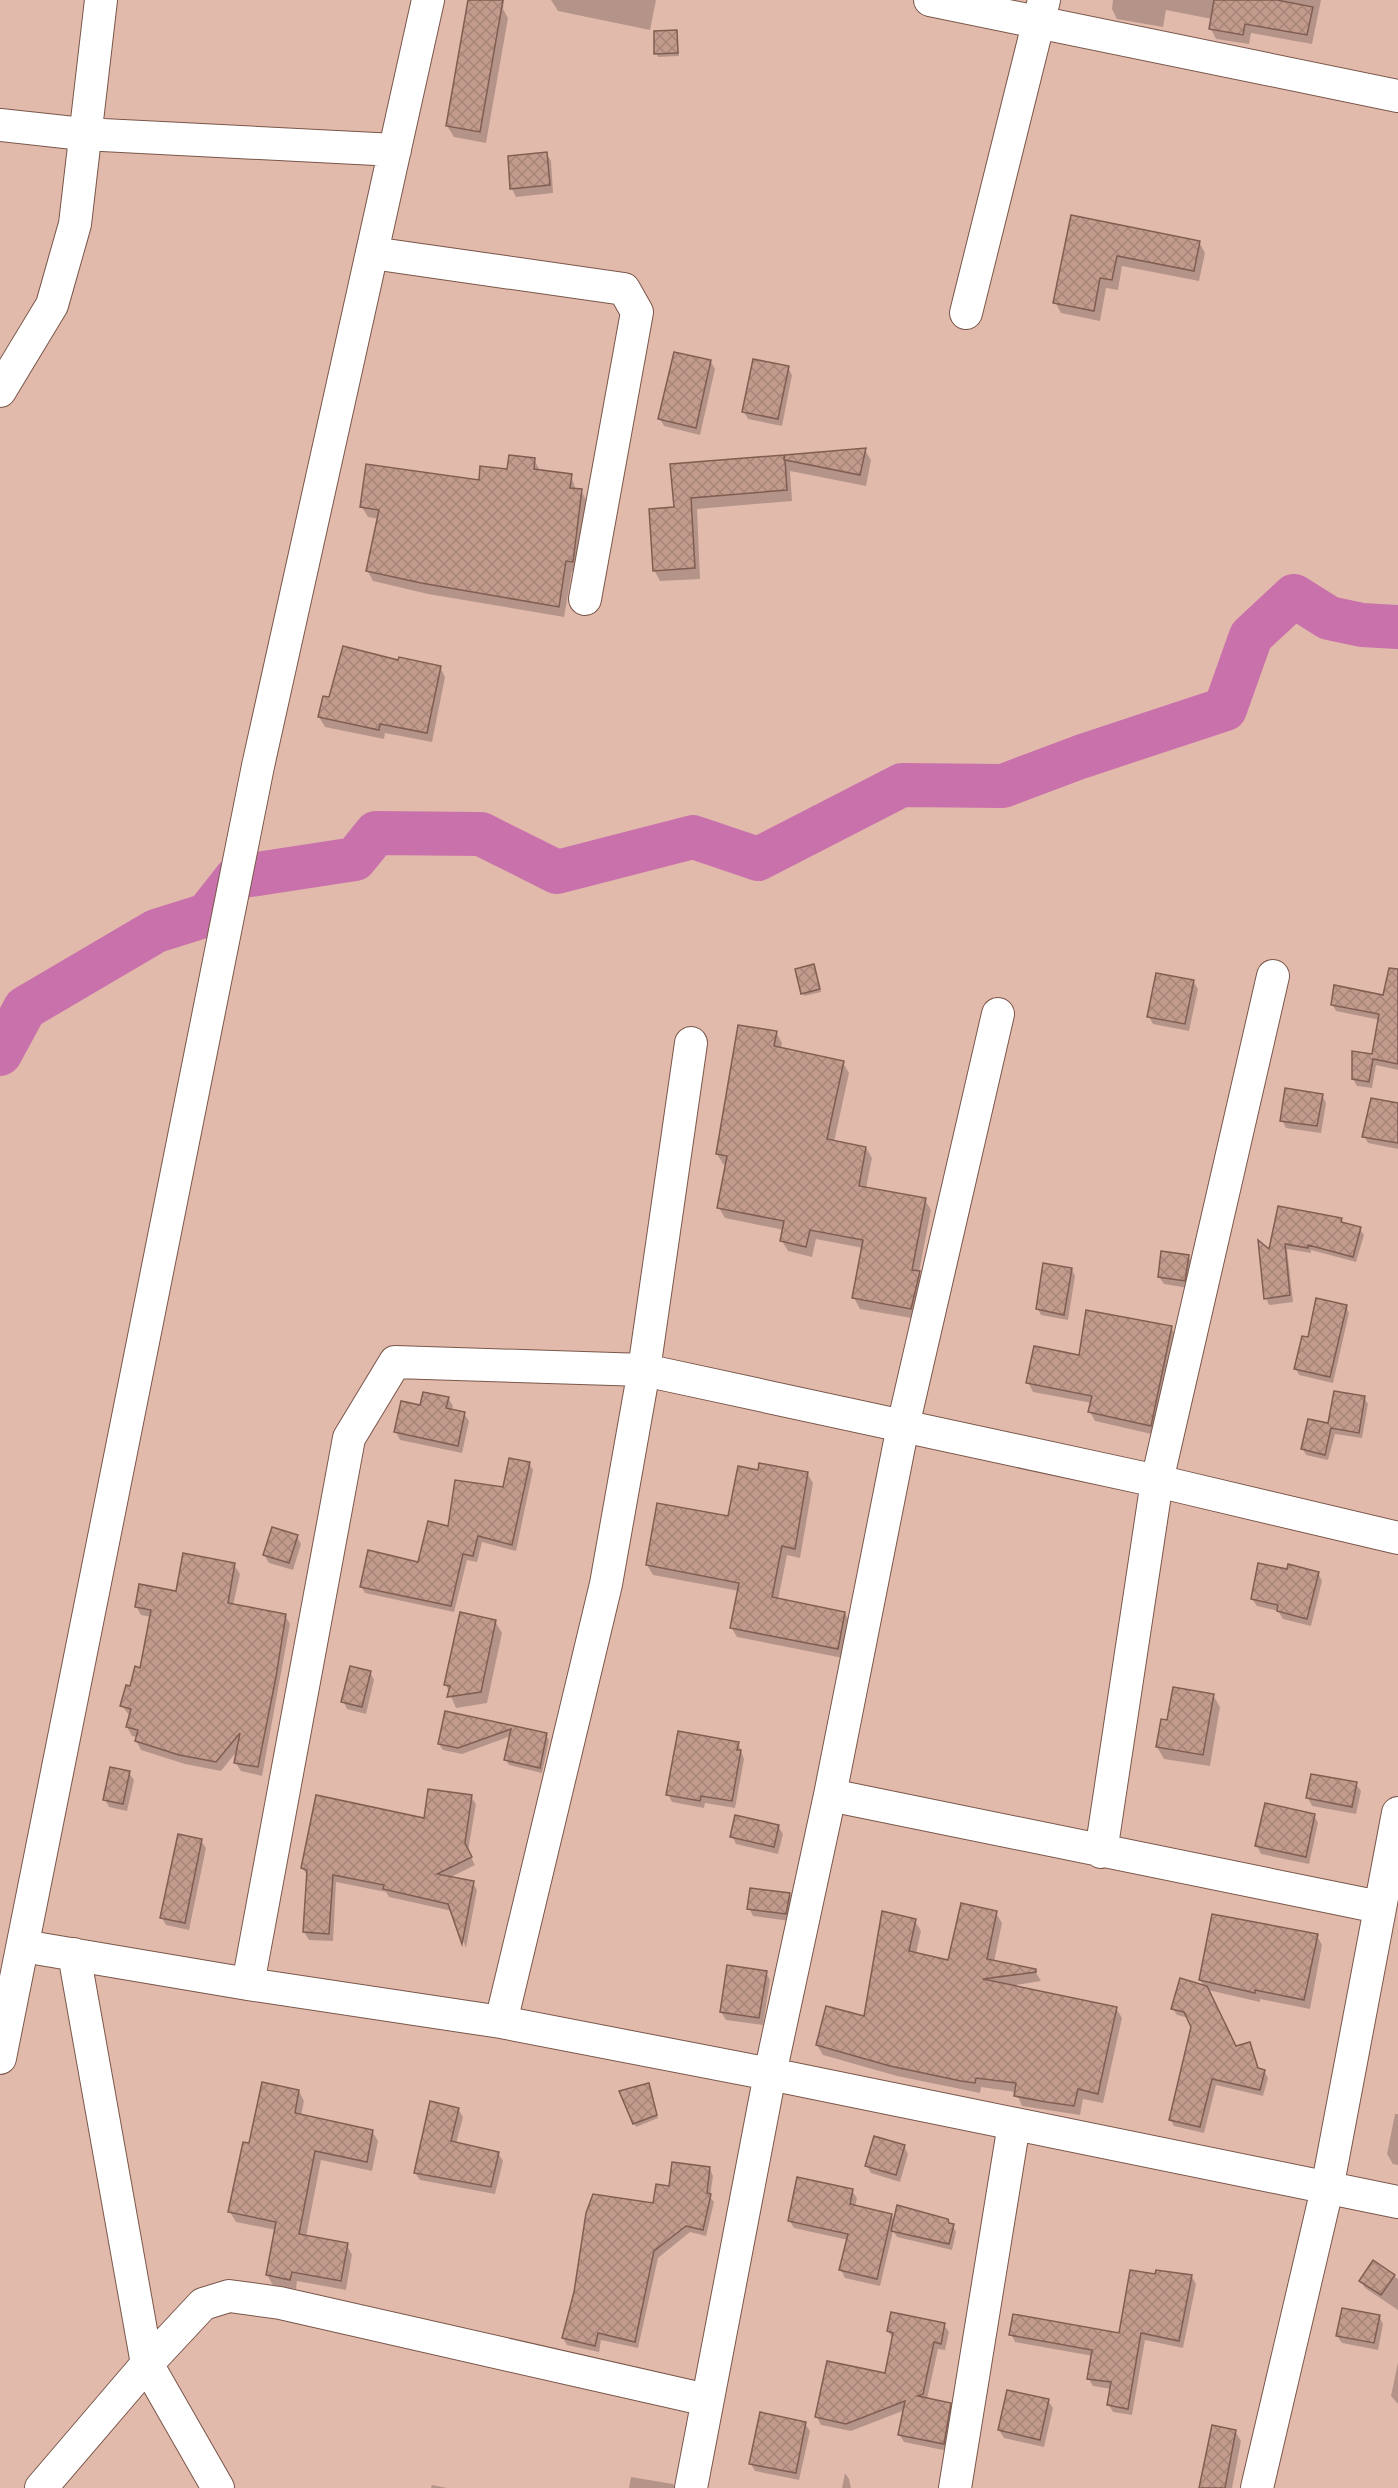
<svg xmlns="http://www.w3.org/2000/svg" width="1398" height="2488" viewBox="0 0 1398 2488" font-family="'Golos Text',sans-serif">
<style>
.shadow{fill:#0003}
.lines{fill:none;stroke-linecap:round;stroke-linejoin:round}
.river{stroke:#c971ab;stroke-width:44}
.building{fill:url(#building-cross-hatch);stroke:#815e51;stroke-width:1.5}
.minor-casing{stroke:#79574a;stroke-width:34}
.minor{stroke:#fff;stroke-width:32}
</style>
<defs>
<pattern id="building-cross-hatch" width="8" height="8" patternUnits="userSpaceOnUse" patternTransform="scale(1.5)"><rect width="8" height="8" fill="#c29b8d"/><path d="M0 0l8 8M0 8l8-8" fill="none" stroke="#a68478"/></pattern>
</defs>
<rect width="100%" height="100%" fill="#e2baac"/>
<!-- shadow -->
<path class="shadow" d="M470,0H504L503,9L508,18L486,143L454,137L447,126Z
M551,0H656L650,30L558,11Z
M1113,0H1321L1312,44L1251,33L1249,44L1216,39L1211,29L1212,19L1166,10L1163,27L1117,19L1112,9Z
M676,32L679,56L658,57L656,53Z
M546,153L551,161L553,193L516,197L512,189L509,157Z
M1072,217L1199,242L1205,253L1199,281L1122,266L1118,290L1106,288L1100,321L1061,313L1055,302Z
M711,362L715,369L700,435L664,426L660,419Z
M788,368L792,375L782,426L748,419L744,412Z
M865,450L871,460L866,486L790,471L792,501L697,509L700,579L660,581L654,570L675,509L672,466L783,456L786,461V456Z
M534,459L540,471L571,476L576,490L581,491L587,501L579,572L572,571L564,617L428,594L373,581L367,570L379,519L368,517L362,507L480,482Z
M400,662L440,667L445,677L432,742L385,733L384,739L325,727L319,717L330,699Z
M814,966L821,992L804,996L803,993Z
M1193,981L1198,989L1189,1031L1153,1024L1149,1017Z
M1384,996H1398V1070L1376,1065L1372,1088L1357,1086L1353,1079L1373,1056L1380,1020L1336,1011L1332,1004Z
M776,1032L782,1043L781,1049L843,1063L849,1073L834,1142L866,1148L872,1158L866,1188L925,1200L931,1210L919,1272L925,1283L917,1319L860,1309L854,1298L863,1248L816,1239L812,1257L788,1251L782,1241L784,1230L725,1218L719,1208L727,1165L723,1164L717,1154Z
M1322,1095L1326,1103L1321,1133L1286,1128L1282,1120Z
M1398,1105V1149L1368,1143L1364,1136Z
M1279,1208L1341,1220L1344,1224L1360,1229L1364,1235L1356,1262L1311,1250V1253L1287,1249L1293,1302L1269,1305L1266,1298Z
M1188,1256L1193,1264L1188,1288L1164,1284L1159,1277Z
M1072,1269L1075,1276L1068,1320L1041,1315L1038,1309Z
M1346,1306L1349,1313L1333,1383L1299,1375L1296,1369L1309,1339Z
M1171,1327L1176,1337L1156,1435L1095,1421L1090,1412L1092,1403L1033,1392L1028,1382L1081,1357Z
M448,1398L453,1406L451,1411L464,1414L469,1421L462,1453L400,1440L396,1432L422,1407Z
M1364,1398L1368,1404L1362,1438L1335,1434L1328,1460L1306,1455L1303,1449Z
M529,1463L533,1470L516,1551L482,1542L477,1562L467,1560L454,1612L365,1593L361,1586L419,1564L449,1528L504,1489Z
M759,1471L807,1473L813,1483L800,1558L787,1555L778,1600L845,1613L850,1623L843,1658L737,1637L731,1627L739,1591L653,1575L647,1565L730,1518Z
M297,1537L301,1544L293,1570L269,1563L264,1555Z
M234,1565L240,1574L233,1606L285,1615L290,1624L262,1776L241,1771L235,1762L238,1750L221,1771L185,1764L141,1750L136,1741L137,1737L132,1736L127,1727L130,1716L122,1706L141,1669L151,1617L141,1615L136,1606L177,1593Z
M1288,1571L1318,1573L1322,1581L1311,1626L1283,1619L1278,1611L1257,1606L1252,1599Z
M495,1621L502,1633L487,1703L456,1708L446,1685Z
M370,1672L374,1680L366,1714L347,1709L343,1701Z
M1213,1695L1220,1707L1210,1766L1164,1759L1157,1747L1168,1722Z
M446,1713L546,1735L549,1740L542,1773L509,1765L506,1760L511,1736L462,1754L443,1750L439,1744Z
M738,1743L744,1759L735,1808L705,1803L704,1808L672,1802L668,1794Z
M129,1773L134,1780L127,1811L109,1807L105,1799Z
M1356,1784L1361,1791L1356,1814L1312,1806L1308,1798Z
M471,1797L476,1804L468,1851L475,1865L449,1878L473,1883L477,1890L466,1948L452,1911L389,1897L386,1892L336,1882L333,1941L309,1940L304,1932L308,1876L302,1868L425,1820Z
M1314,1815L1318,1823L1309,1864L1261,1854L1257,1846Z
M778,1826L783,1834L778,1854L736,1844L732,1836Z
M201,1841L206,1848L189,1930L166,1925L162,1918Z
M790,1894L794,1902L790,1921L753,1916L749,1908Z
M996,1913L1002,1923L994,1962L1035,1971L1041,1981L1010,1986L1116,2008L1122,2018L1103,2103L1083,2099L1080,2115L1022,2106L1016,2092L981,2087L980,2093L897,2076L823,2055L817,2045L865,2018L915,1921L921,1931L916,1954L949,1962Z
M1317,1936L1322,1945L1310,2009L1260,1999V2002L1208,1990L1236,2048L1249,2044L1259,2070L1264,2071L1268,2078L1263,2096L1216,2085L1204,2133L1174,2126L1170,2119L1193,2026L1189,2018L1177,2015L1173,2009L1204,1986L1200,1980Z
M766,1972L770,1980L763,2025L726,2020L721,2012Z
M648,2084L658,2118L636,2127L621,2092Z
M299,2091L304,2101L301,2116L372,2131L378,2141L372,2171L321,2160L306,2237L347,2245L352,2255L346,2290L297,2281L296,2289L273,2285L267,2275L276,2230L236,2222L230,2212L251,2145Z
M458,2109L463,2117L456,2144L498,2153L503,2161L495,2194L420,2180L415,2173Z
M1395,2114H1398V2165L1393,2164L1387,2154Z
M904,2146L908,2154L900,2182L871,2173L867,2166Z
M710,2169L713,2176L710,2197L714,2202L706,2236L690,2232L658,2258L638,2348L601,2340L599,2352L567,2345L563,2338L654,2205Z
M852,2191L857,2198L855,2207L891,2215L895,2222L953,2226L956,2232L952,2250L897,2237L893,2231L880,2286L845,2278L841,2270L848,2240L794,2228L789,2220Z
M1374,2262L1398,2279V2310L1365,2288L1361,2281Z
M1157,2276L1192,2277L1196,2284L1183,2348L1145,2340L1132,2415L1113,2412L1109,2405L1111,2389L1093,2386L1089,2379L1093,2356L1015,2342L1011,2334L1120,2335Z
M1379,2316L1383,2324L1378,2350L1342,2343L1337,2336Z
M944,2325L949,2332L945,2350L938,2349L927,2399L950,2404L954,2412L948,2451L904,2442L899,2434L905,2410L851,2431L821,2425L817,2417L886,2375L893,2339L888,2331Z
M1398,2362V2404L1391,2396Z
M1048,2401L1053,2408L1044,2447L1004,2438L999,2430Z
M805,2424L810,2431L799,2480L755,2471L751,2464Z
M1235,2431L1241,2441L1232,2488H1201Z
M845,2473L849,2479L851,2488H842Z
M631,2477L673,2484L675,2488H629Z
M432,2485L447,2488H431Z"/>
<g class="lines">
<!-- river -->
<path class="river" d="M0,1054L25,1008L156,931L207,915L237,877L355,859L376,833L481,834L557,872L693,837L758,859L902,785L1003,786L1080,757L1225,709L1251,636L1294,596L1329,618L1362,625L1398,627"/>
</g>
<!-- building -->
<path class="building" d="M468,0H503L480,132L446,126Z
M1214,0H1277L1313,7L1307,35L1245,24L1243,35L1209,29Z
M677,30L678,53L654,54V31Z
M547,152L550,185L510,189L508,156Z
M1071,215L1200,241L1194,271L1117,256L1112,280L1100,278L1094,311L1053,303Z
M674,352L711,360L696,428L658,419Z
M753,359L789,366L778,419L742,412Z
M866,448L860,475L785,460L787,490L691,498L695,568L653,571L649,509L674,507L670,464L784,455V460L785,455Z
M509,455L535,458L534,469L572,474L570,488L582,489L573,562L566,561L559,607L421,583L366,571L379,510L360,507L366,464L479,480L480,466L507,469Z
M343,646L398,660L399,657L441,666L427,733L380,724L379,730L318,717L323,696L329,697Z
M814,964L820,989L801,994L795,969Z
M1389,968L1398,969V1064L1373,1059L1369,1082L1352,1079V1051L1372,1054L1379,1014L1331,1005L1334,985L1383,995Z
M1156,973L1194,980L1185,1024L1147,1017Z
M738,1025L777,1031L774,1046L844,1061L827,1139L866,1147L859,1186L926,1198L912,1270L920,1271L911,1309L852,1298L863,1240L810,1230L806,1247L780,1241L784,1221L717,1208L727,1156L716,1154Z
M1285,1088L1323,1094L1317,1126L1280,1121Z
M1371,1098L1398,1103V1143L1362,1137Z
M1278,1206L1342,1218L1341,1222L1361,1227L1353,1257L1308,1245V1248L1285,1244L1290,1295L1264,1299L1258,1240L1269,1249Z
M1161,1251L1189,1255L1185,1281L1158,1277Z
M1043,1263L1072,1268L1064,1315L1036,1309Z
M1316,1298L1347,1305L1330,1377L1294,1369L1302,1336L1308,1337Z
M1086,1310L1172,1326L1151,1426L1088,1412L1092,1396L1026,1383L1034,1346L1079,1355Z
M1334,1391L1365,1396L1359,1433L1331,1428L1325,1455L1301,1449L1308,1419L1328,1423Z
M423,1392L449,1397L446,1408L465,1412L458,1446L394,1432L401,1401L420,1405Z
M509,1458L530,1462L512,1545L478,1536L473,1556L463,1554L451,1606L360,1587L368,1550L418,1562L428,1521L448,1526L455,1480L503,1487Z
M759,1463L808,1472L795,1549L782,1546L772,1597L845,1612L838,1649L730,1628L739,1583L646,1565L657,1503L728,1516L738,1466L758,1470Z
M272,1527L298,1535L289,1563L263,1555Z
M183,1553L235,1563L228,1603L286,1614L276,1677L258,1767L234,1763L240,1733L216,1762L179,1755L135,1741L138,1730L126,1727L131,1709L120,1706L126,1685L130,1686L135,1666L140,1668L151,1610L135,1607L139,1584L176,1591Z
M1258,1563L1287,1569L1288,1564L1319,1572L1307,1619L1277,1611L1278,1605L1251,1599Z
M460,1612L496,1620L481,1692L447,1697L450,1686L444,1685Z
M350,1666L371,1671L362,1707L341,1702Z
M1173,1687L1214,1694L1203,1755L1156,1747L1161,1719L1167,1720Z
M445,1711L547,1733L540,1768L504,1760L511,1729L458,1748L438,1744Z
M678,1731L739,1742L737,1750H741L732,1801L701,1796L700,1801L666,1795Z
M110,1767L130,1771L123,1804L103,1800Z
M1311,1774L1357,1782L1352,1807L1306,1798Z
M428,1789L472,1795L465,1843L472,1857L437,1874L474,1881L462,1944L448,1904L383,1889L384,1885L333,1875L329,1934L303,1932L307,1870L301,1868L316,1795L424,1818Z
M1265,1803L1315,1814L1306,1857L1255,1846Z
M735,1815L779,1825L774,1847L730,1837Z
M178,1834L202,1839L185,1923L160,1918Z
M750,1888L790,1893L786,1914L747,1909Z
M961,1903L997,1911L987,1959L1036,1969V1972L983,1979L1117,2007L1098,2094L1078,2089L1074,2106L1046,2102L1014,2096L1016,2083L976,2078L975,2083L961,2081L890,2066L816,2045L826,2006L864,2016L882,1911L916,1919L909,1951L948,1960Z
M1212,1914L1318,1934L1304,2000L1255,1990V1993L1199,1980Z
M727,1965L767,1971L759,2018L720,2012Z
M1180,1978L1207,1986L1236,2046L1250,2042L1258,2068L1265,2070L1260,2090L1212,2079L1200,2127L1169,2120L1191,2027L1184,2012L1171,2009Z
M262,2082L299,2090L295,2113L373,2130L367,2162L315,2151L299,2234L348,2243L341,2281L292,2272L290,2280L266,2275L276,2222L228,2212L243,2142L249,2143Z
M649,2083L657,2115L633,2124L619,2091Z
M430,2101L459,2108L451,2141L499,2152L491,2187L414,2173Z
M874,2136L905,2145L896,2175L865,2166Z
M672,2162L710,2167L707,2193L711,2194L703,2230L686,2226L654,2251L635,2342L598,2333L595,2346L562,2338L574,2292L586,2213L593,2194L653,2203L656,2184L669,2186Z
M797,2177L853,2189L850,2204L892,2214L877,2279L839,2270L848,2234L788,2221Z
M897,2205L948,2219L949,2223L954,2224L949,2244L891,2231Z
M1373,2260L1395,2275L1381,2295L1359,2281Z
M1130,2270L1155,2274L1156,2270L1192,2275L1179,2341L1141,2333L1128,2409L1107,2405L1111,2382L1087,2379L1092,2350L1009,2335L1013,2314L1119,2333Z
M1342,2308L1380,2315L1374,2343L1336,2336Z
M891,2312L945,2323L941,2344L934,2342L923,2394L918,2396L951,2403L944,2444L898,2435L905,2401L846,2424L815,2417L827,2361L885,2373L893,2333L887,2331Z
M1007,2390L1049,2399L1040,2440L998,2430Z
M760,2412L806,2422L796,2473L749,2464Z
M1212,2425L1236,2430L1225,2488H1199Z"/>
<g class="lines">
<defs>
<path id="minor" d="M930,0L1398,96
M0,125L83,134L395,150
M372,253L624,289L637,312L585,599
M966,313L1044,0
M0,391L52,305L75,224L101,0
M830,1795L1379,1907
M1101,1852L1157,1481L1273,976
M23,1946L248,1984L501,2022L770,2074L1398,2202
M248,1984L349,1438L395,1362L644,1370L1157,1481L1398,1538
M501,2022L606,1584L644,1370L691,1043
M0,2058L258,766L428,0
M41,2488L147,2364L74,1954
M218,2488L147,2364L203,2304L229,2296L280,2303L707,2400
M691,2488L770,2074L830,1795L903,1426L998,1014
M955,2488L1014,2124
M1257,2488L1327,2189L1398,1813"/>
</defs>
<!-- minor casing -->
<use href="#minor" class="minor-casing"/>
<!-- minor -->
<use href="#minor" class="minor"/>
</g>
</svg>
